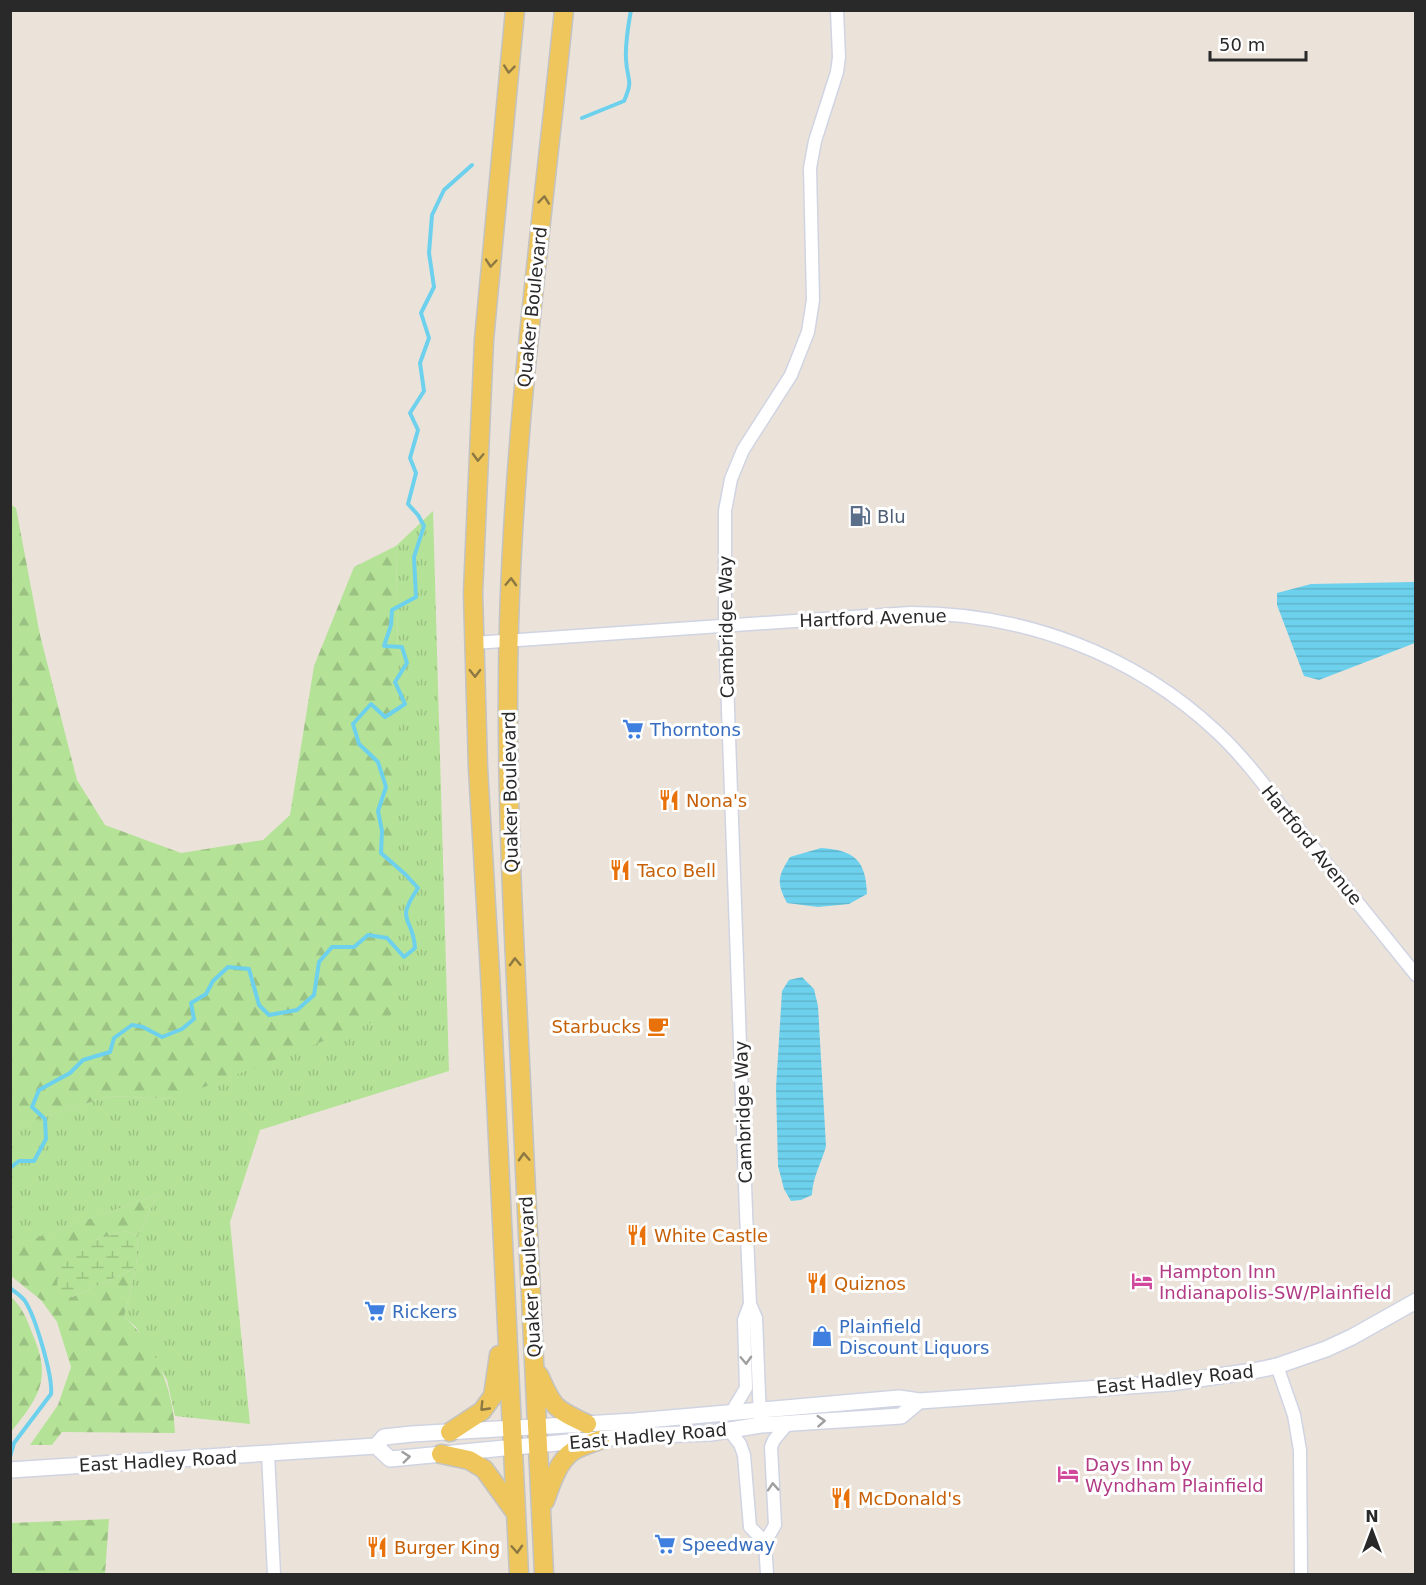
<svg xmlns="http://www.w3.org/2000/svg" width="1426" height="1585" viewBox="0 0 1426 1585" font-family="'DejaVu Sans',sans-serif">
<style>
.grass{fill:url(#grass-tufts)}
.forest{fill:url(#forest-firs)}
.wetland{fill:url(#wetland-marsh)}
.water{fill:url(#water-rules)}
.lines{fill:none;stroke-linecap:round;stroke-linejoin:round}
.stream{stroke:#6dd1ed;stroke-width:4}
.minor-casing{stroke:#d0d4e2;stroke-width:15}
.tertiary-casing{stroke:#d0d4e2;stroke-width:18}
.primary-casing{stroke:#c3c3c3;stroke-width:21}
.minor{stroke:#fff;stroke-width:12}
.tertiary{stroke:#fff;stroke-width:15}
.primary{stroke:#efc65b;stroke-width:18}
.oneway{stroke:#8c7842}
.oneway2{stroke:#9f9f9f}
.labels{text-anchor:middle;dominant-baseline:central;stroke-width:6;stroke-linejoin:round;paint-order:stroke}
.street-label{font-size:18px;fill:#292929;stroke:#fff}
.service-label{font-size:18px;fill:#4e5e75;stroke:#fff;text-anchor:start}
.shop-label{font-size:18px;fill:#366cbe;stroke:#fff;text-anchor:start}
.food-label{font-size:18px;fill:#c56008;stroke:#fff;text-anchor:start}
.hotel-label{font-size:18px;fill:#b23c85;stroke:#fff;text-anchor:start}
</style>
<defs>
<pattern id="grass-tufts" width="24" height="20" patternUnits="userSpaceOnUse" patternTransform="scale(1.5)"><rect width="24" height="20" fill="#b4e297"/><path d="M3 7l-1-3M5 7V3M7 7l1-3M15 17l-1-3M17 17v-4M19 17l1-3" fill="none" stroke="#9bc282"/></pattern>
<pattern id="forest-firs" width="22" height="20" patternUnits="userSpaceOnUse" patternTransform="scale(1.5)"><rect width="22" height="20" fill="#b4e297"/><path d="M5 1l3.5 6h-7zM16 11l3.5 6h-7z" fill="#9bc282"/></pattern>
<pattern id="wetland-marsh" width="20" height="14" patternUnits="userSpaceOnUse" patternTransform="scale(1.5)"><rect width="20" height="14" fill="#b4e297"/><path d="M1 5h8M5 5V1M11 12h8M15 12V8" fill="none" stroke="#9bc282"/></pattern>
<pattern id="water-rules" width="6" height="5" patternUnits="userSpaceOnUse" patternTransform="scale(1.5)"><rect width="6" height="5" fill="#6dd1ed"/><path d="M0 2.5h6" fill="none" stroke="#5eb3cb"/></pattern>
</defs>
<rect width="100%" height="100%" fill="#ebe3da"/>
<!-- grass -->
<path class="grass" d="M433,511L449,1071L260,1130L230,1222L250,1424L175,1416L167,1380L136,1327L124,1317L136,1268L138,1236L157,1195L11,1247L10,1128L109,1096L173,1099L398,662L396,546Z"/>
<!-- forest -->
<path class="forest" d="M10,504L16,508L40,635L77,780L105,825L181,853L263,840L290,815L314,666L354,567L396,546L400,769L391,1015L173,1099L109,1096L11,1128Z
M157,1195L138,1236L125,1231L95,1240L58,1270L72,1297L136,1268L124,1317C156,1344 174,1392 175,1433L62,1432L52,1445H30L58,1405L71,1367L57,1322L41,1300L11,1276L10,1247Z
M11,1297C22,1307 27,1319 32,1333C52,1378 40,1396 11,1432Z
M109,1519L105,1574H11V1523Z"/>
<!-- wetland -->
<path class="wetland" d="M125,1231L138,1236L136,1268L72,1297L61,1296L57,1289L58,1270L76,1250L95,1240Z"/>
<!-- water -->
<path class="water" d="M1415,582V643L1319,680L1304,676L1277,605V593L1311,584Z
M821,848C854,850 866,860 867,894L849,904L818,907L787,903C776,882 778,876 790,857Z
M802,977L814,989L818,1006L826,1146C822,1162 812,1178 812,1195L801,1200L791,1201L784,1189L778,1166L776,1088L782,991L789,980Z"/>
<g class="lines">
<!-- stream -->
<path class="stream" d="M582,118L624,101C634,78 627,82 626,59C625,43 628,27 631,10
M10,1168L19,1161H34L46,1139L45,1119L32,1107L39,1090L70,1073L83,1060L110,1052L114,1038L132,1025L143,1027L162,1037L182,1029L194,1019L191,1003L206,994L213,981L228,967L249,969L259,1005L269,1015L297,1010L314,995L319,962L332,947H354L368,935L387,938L404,957L415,948C413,915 394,924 418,888L405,874L381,853L382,831L378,811L386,787L378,762L359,744L353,724L371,704L385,717L405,704L395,682L407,663L402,647L384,646L391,625L392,610L416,597L414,557L424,526L418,515L408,504L416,473L410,458L418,430L410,413L424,391L420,363L429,338L421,313L434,287L429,253L432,215L444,190L472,165
M10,1288C15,1292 22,1296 25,1301C35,1316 53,1376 51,1394L14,1443L10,1457"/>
<defs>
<path id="minor" d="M474,643L910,613C1024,613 1134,654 1217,732C1247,760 1271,794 1296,826C1336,876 1376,926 1416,975
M1277,1366L1294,1415L1300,1450L1301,1574
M731,1413L746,1388L744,1320L750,1304
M760,1419L756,1318L750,1304L746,1212L725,625V511L731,479L743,450L791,375L808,332L813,300L810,168L815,141L837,72L839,57L837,10
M729,1430L740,1444L744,1455L750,1527L765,1542
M268,1454L274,1574
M767,1574L765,1542L775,1525L771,1447L774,1440L788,1423"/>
<path id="tertiary" d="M376,1446L390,1459L631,1436L711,1433L761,1425L901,1416L919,1401
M10,1470L376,1446L384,1437L412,1434L635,1421L899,1398L919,1401L1171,1383L1253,1371L1277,1366L1326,1349L1352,1337L1416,1301"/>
<path id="primary" d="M515,10L484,340L473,593L478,768L490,973L519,1574
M539,1375C553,1408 555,1409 587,1424
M450,1432L482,1411L493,1396L499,1355
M441,1454L469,1460L484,1469L515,1512
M545,1501C551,1484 558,1461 573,1451C581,1446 592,1443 600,1440
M544,1574C536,1404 528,1234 520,1063C514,937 507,811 508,685C509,459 541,235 564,10"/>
</defs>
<!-- minor casing -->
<use href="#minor" class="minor-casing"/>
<!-- tertiary casing -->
<use href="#tertiary" class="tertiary-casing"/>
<!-- primary casing -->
<use href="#primary" class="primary-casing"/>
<!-- minor -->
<use href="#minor" class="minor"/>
<!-- tertiary -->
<use href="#tertiary" class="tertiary"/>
<!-- primary -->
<use href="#primary" class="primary"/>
</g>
<!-- one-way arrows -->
<defs><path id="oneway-chevron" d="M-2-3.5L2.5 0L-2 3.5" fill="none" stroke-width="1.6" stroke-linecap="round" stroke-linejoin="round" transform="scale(1.5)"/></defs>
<g class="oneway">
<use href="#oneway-chevron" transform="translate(509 69) rotate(96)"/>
<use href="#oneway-chevron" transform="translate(544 200) rotate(-84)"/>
<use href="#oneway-chevron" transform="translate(491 263) rotate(95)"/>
<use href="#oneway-chevron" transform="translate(478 457) rotate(92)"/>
<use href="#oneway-chevron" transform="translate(511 582) rotate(-88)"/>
<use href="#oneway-chevron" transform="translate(475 673) rotate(89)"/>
<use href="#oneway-chevron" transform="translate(515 962) rotate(-92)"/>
<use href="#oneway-chevron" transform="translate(524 1157) rotate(-93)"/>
<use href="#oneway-chevron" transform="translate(484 1407) rotate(134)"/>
<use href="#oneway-chevron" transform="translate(517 1549) rotate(87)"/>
</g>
<g class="oneway2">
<use href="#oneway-chevron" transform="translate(746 1360) rotate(88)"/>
<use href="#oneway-chevron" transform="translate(821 1421) rotate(-4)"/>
<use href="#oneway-chevron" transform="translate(406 1457) rotate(-6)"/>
<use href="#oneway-chevron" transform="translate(773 1487) rotate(-94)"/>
</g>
<!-- icons -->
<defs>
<symbol id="fuel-bare" viewBox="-9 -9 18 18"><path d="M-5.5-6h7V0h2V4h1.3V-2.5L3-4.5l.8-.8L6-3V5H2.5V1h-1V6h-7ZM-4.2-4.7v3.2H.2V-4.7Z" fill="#5c6f8a" stroke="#fff" stroke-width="2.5" paint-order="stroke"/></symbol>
<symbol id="supermarket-bare" viewBox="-9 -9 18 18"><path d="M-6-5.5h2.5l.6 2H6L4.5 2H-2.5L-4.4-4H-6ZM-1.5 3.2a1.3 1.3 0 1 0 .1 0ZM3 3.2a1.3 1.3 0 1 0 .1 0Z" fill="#3f7fe0" stroke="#fff" stroke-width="2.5" paint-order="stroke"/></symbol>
<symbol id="restaurant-bare" viewBox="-9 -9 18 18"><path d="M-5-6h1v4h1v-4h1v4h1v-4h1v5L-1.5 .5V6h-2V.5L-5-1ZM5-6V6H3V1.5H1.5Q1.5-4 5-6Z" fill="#e8710a" stroke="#fff" stroke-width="2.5" paint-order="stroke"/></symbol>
<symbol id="cafe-bare" viewBox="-9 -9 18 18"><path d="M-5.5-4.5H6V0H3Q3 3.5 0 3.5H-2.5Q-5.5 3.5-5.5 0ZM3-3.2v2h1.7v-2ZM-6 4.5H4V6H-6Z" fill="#e8710a" stroke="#fff" stroke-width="2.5" paint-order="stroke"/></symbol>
<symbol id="hotel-bare" viewBox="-9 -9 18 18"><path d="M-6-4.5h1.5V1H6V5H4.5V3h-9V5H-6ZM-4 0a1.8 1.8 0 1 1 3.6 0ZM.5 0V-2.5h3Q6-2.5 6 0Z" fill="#d1479c" stroke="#fff" stroke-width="2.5" paint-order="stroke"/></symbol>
<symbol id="shop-bare" viewBox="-9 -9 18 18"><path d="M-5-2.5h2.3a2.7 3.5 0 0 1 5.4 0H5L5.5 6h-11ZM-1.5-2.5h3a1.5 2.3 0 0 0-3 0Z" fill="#3f7fe0" stroke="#fff" stroke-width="2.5" paint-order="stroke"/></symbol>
</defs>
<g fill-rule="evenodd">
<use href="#fuel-bare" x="845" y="501" width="30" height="30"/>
<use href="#supermarket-bare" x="618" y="714" width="30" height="30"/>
<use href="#restaurant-bare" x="654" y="785" width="30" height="30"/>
<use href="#restaurant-bare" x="605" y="855" width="30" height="30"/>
<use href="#cafe-bare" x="643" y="1011" width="30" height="30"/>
<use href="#restaurant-bare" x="622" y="1220" width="30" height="30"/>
<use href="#hotel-bare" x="1127" y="1266" width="30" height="30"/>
<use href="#restaurant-bare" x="802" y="1268" width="30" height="30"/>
<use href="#supermarket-bare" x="360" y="1296" width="30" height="30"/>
<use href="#shop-bare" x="807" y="1321" width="30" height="30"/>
<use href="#hotel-bare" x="1053" y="1459" width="30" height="30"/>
<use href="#restaurant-bare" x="826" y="1483" width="30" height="30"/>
<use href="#supermarket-bare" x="650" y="1529" width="30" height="30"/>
<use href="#restaurant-bare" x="362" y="1532" width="30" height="30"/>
</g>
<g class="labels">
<!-- street labels -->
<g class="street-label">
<text transform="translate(532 307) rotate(-84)">Quaker Boulevard</text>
<text transform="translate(873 618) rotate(-2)">Hartford Avenue</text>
<text transform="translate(726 627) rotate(-91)">Cambridge Way</text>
<text transform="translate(510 792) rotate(-91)">Quaker Boulevard</text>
<text transform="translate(1312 845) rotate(51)">Hartford Avenue</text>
<text transform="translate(743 1112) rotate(-92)">Cambridge Way</text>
<text transform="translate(530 1277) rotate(-93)">Quaker Boulevard</text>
<text transform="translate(1175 1379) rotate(-6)">East Hadley Road</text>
<text transform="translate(648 1436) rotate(-5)">East Hadley Road</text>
<text transform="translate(158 1461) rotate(-3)">East Hadley Road</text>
</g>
<!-- service labels -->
<g class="service-label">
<text x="877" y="516">Blu</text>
</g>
<!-- shop labels -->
<g class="shop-label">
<text x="650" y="729">Thorntons</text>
<text x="392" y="1311">Rickers</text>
<text x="839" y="1326">Plainfield<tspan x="839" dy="21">Discount Liquors</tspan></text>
<text x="682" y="1544">Speedway</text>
</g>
<!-- food labels -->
<g class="food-label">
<text x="686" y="800">Nona's</text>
<text x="637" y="870">Taco Bell</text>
<text x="641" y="1026" text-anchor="end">Starbucks</text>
<text x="654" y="1235">White Castle</text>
<text x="834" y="1283">Quiznos</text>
<text x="858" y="1498">McDonald's</text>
<text x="394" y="1547">Burger King</text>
</g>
<!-- hotel labels -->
<g class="hotel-label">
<text x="1159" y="1271">Hampton Inn<tspan x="1159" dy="21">Indianapolis-SW/Plainfield</tspan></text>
<text x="1085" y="1464">Days Inn by<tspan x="1085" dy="21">Wyndham Plainfield</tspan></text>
</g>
</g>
<!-- border -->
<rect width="1426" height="1585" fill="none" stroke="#292929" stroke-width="24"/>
<!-- north arrow -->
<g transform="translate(1372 1531)" stroke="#ffffff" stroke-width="4.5" paint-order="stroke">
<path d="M0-4.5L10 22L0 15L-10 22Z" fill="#292929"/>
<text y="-9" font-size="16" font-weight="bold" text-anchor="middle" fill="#292929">N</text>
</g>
<!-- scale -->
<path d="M1210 51v9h96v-9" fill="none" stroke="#292929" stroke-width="3"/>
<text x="1219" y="51" font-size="18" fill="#292929" stroke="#ffffff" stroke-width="4.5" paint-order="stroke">50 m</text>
</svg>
